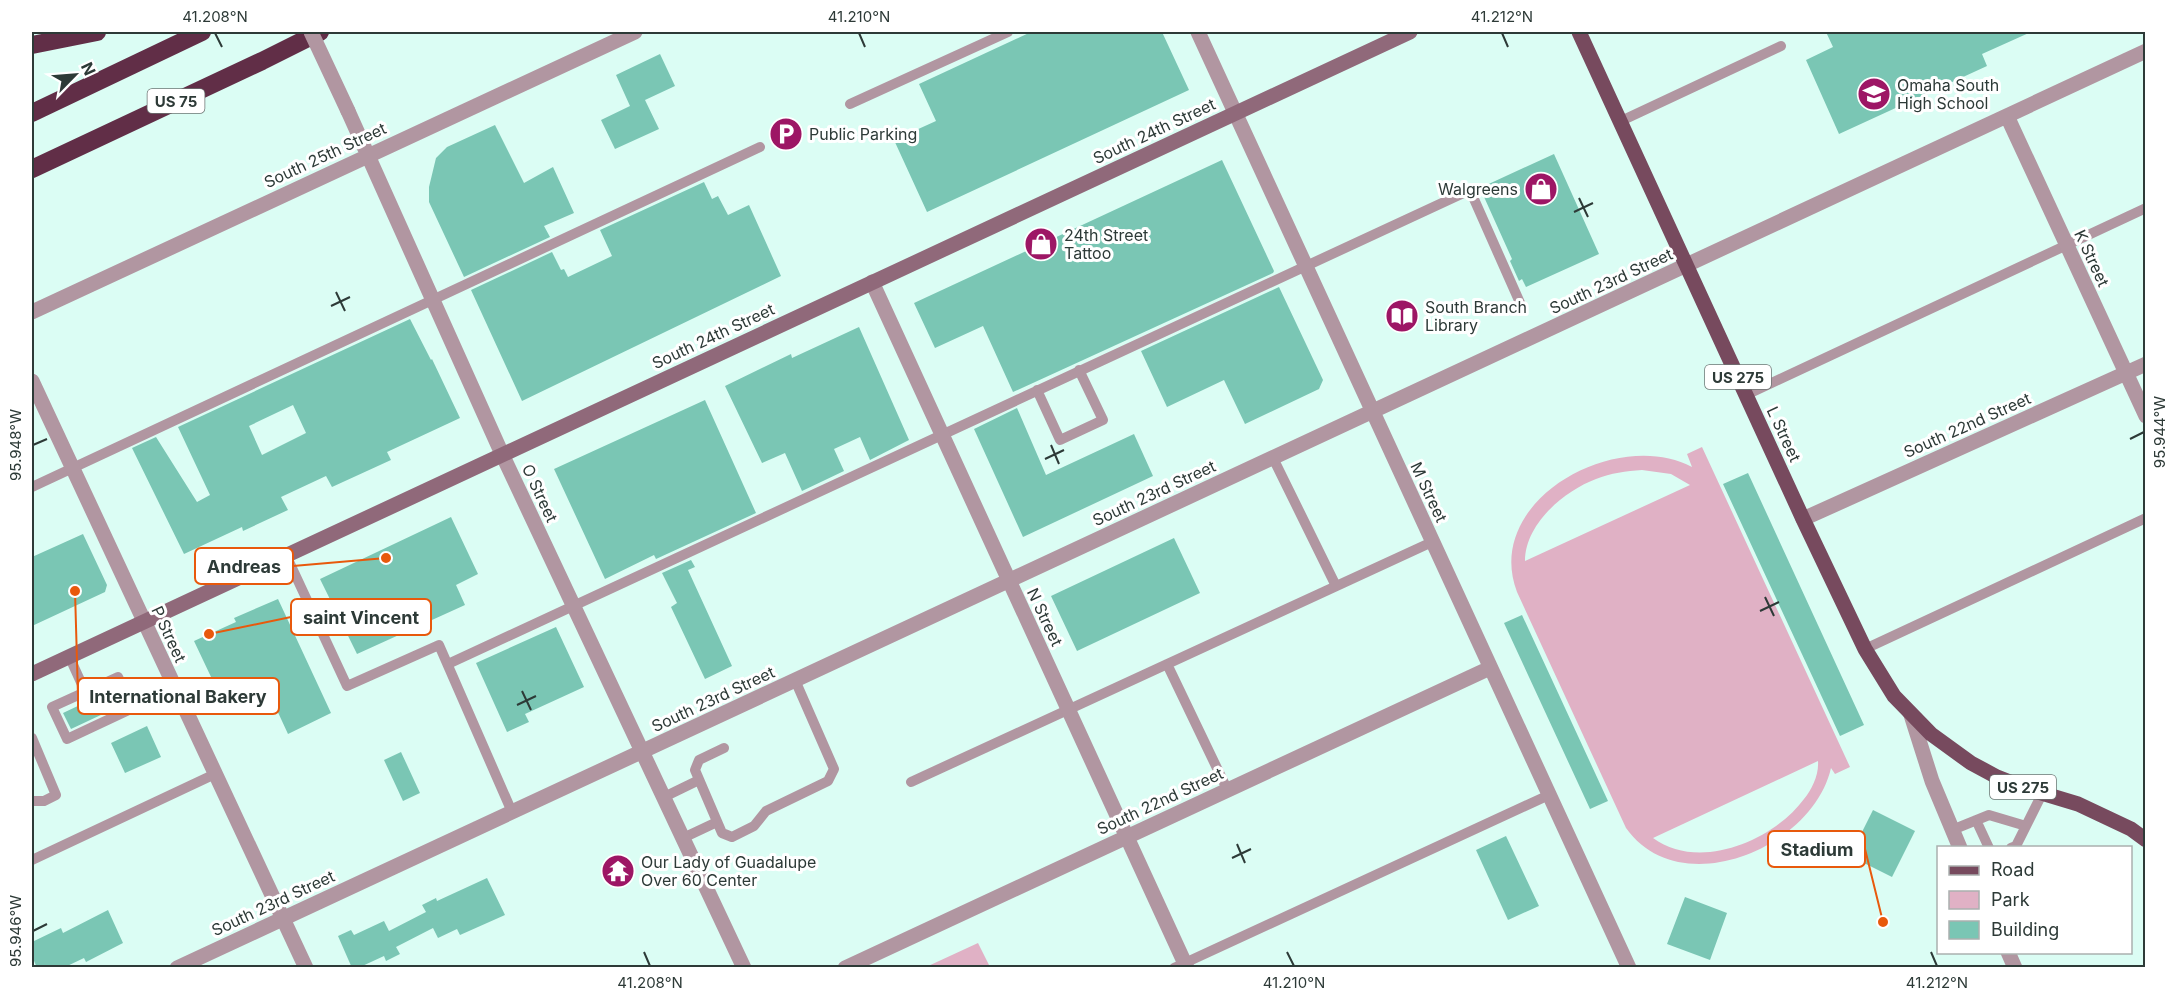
<svg xmlns="http://www.w3.org/2000/svg" width="2177" height="999" viewBox="0 0 2177 999" font-family="Inter,sans-serif">
<style>
.green{fill:#e0b1c5;fill-rule:evenodd}
.building{fill:#7ac6b4;fill-rule:evenodd}
.lines{fill:none;stroke-linecap:round;stroke-linejoin:round}
.service{stroke:#b196a1;stroke-width:10}
.minor{stroke:#b196a1;stroke-width:15}
.secondary{stroke:#90697a;stroke-width:15}
.primary{stroke:#774a5e;stroke-width:15}
.motorway{stroke:#612e47;stroke-width:18}
.minor-bridge{stroke:#b196a1;stroke-width:15}
.ticks{fill:none;stroke:#2d3a37;stroke-width:2}
.labels{text-anchor:middle;dominant-baseline:central;stroke-width:6;stroke-linejoin:round;paint-order:stroke}
.shield{fill:#fff;stroke:#6c7573;stroke-width:1.5}
.shield-label{font-size:15px;font-weight:bold;fill:#2d3a37}
.poi-label{font-size:16px;fill:#2d3a37;stroke:#fff;text-anchor:start}
.street-label{font-size:16px;fill:#2d3a37;stroke:#fff}
.leader{fill:none;stroke:#e8590c;stroke-width:2}
.callout-dot{fill:#e8590c;stroke:#fff;stroke-width:2}
.callout{fill:#fff;stroke:#e8590c;stroke-width:2}
.callout-label{font-size:18px;text-anchor:middle;font-weight:bold;fill:#2d3a37}
.neatline{fill:none;stroke:#2d3a37;stroke-width:2}
.ticks-label{font-size:15px;text-anchor:middle;fill:#2d3a37}
</style>
<rect width="100%" height="100%" fill="#dbfdf4"/>
<!-- green -->
<path class="green" d="M1702,447L1850,767L1835,774L1831,768C1813,848 1680,904 1626,828L1517,592C1482,500 1617,427 1692,467L1687,454ZM1642,470L1671,474L1690,485L1525,561C1525,524 1564,491 1596,479C1611,473 1626,471 1642,470ZM1818,761C1819,775 1812,789 1804,799C1773,841 1699,872 1653,838Z
M978,943L990,967H926Z"/>
<!-- building -->
<path class="building" d="M1031,32H1162L1189,90L927,212L894,140L936,121L919,84Z
M1826,32H2031L1982,54L1987,66L1839,134L1806,60L1833,47Z
M660,54L675,86L645,100L659,129L615,149L601,120L630,106L616,75Z
M495,125L524,183L553,167L574,213L544,226L550,237L464,277L429,202V187L436,158L447,147Z
M1554,154L1599,254L1526,287L1522,279L1519,281L1510,261L1512,259L1480,188Z
M1222,160L1274,271L1273,273L1013,392L983,326L935,348L914,303Z
M704,182L712,199L718,196L728,215L749,205L781,276L522,401L471,290L552,252L561,270L564,269L568,277L612,256L600,230Z
M1279,287L1323,380L1319,389L1245,424L1224,380L1167,407L1141,351Z
M410,319L431,360L432,359L460,418L387,452L391,460L332,487L326,476L281,497L288,510L243,531L242,527L184,554L132,448L156,437L197,502L210,495L178,427ZM293,405L306,433L262,455L249,426Z
M859,327L909,440L870,460L860,437L834,449L844,471L802,491L785,453L762,463L725,386L791,354L792,358Z
M705,400L756,513L656,559L654,555L605,579L554,469Z
M1017,408L1046,475L1134,434L1153,476L1023,537L974,429Z
M1748,473L1864,725L1840,736L1723,484Z
M451,517L478,574L456,585L465,605L357,654L320,579Z
M83,534L107,585L105,592L32,626V557Z
M1174,538L1200,593L1077,651L1051,596Z
M691,560L695,567L688,570L732,666L705,679L671,607L677,603L662,573Z
M278,599L331,713L288,734L263,680L221,698L194,641L236,622L234,618Z
M1522,615L1608,801L1590,809L1504,623Z
M556,627L584,687L525,714L529,722L507,732L476,663Z
M112,690L120,706L71,729L63,713L82,704L88,707H93L96,701V697Z
M147,726L161,757L125,773L111,743Z
M401,752L420,793L403,801L384,760Z
M1873,810L1915,831L1892,877L1850,856Z
M1506,836L1539,906L1508,920L1476,850Z
M487,878L505,915L460,935L457,929L438,938L433,928L396,947L400,954L386,961L384,956L358,968H352L338,936L351,930L354,935L384,921L389,931L426,912L422,905L436,898L437,901Z
M1685,897L1727,913L1710,960L1667,944Z
M108,910L123,943L86,962L84,958L63,968H37L32,956V942L61,928L63,933Z"/>
<g class="lines">
<!-- service -->
<path class="service" d="M850,104L1008,32
M1621,121L1781,46
M1037,390L1060,440L1103,420L1079,370
M1746,395L2146,208
M1273,458L1336,586
M32,487L760,147
M286,555L347,686L439,645L512,812
M1865,649L2146,518
M69,656L89,700
M448,664L1470,190L1521,305
M1167,664L1227,789
M133,708L67,739L52,707L118,677L133,708L175,688
M32,738L56,795L44,801H32
M724,748L699,760L695,770L722,833L732,837L754,826L766,811L828,781L834,769L795,680
M911,782L1432,542
M664,797L699,780
M1976,820L1989,848
M1952,830L1989,815L2026,826
M683,838L717,822
M2011,848L2016,846L2042,794
M32,860L215,774
M1174,968L1549,795"/>
<!-- minor -->
<path class="minor" d="M1198,32L1629,968
M348,111L502,454L744,968
M2007,116L2146,416
M872,282L1187,968
M32,312L635,32
M32,381L306,968
M1803,519L2146,364
M1911,715L1932,781L1960,848
M2008,952L2015,968
M177,968L2146,51
M845,968L1490,668"/>
<!-- secondary -->
<path class="secondary" d="M32,674L1410,32"/>
<!-- primary -->
<path class="primary" d="M1579,32L1803,519L1865,649L1894,696L1931,734L1971,763L1997,777L2025,788L2078,804L2131,829L2146,840"/>
<!-- motorway -->
<path class="motorway" d="M32,45L97,32
M32,113L202,32
M32,169L262,61L320,32"/>
<!-- minor-bridge -->
<path class="minor-bridge" d="M311,32L348,111"/>
</g>
<!-- ticks -->
<path class="ticks" d="M215,33L222,47M859,33L865,47M1502,33L1508,47M1579,198L1588,217M1574,212L1593,203M336,292L345,311M331,306L350,297M2130,439L2144,432M33,445L47,439M1051,445L1059,464M1045,459L1064,450M1765,597L1774,616M1760,611L1779,602M522,691L531,710M517,705L536,696M1237,844L1245,863M1232,858L1251,849M33,931L47,924M644,952L650,966M1287,952L1294,966M1931,952L1937,966"/>
<!-- icons -->
<defs>
<symbol id="school-disc" viewBox="-11 -11 22 22"><circle r="9.5" fill="#9d1665" stroke="#fff"/><path d="M0-5L7-2L0 1L-7-2ZM-4 1L0 2.5L4 1V4Q0 6-4 4Z" fill="#fff"/></symbol>
<symbol id="parking-disc" viewBox="-11 -11 22 22"><circle r="9.5" fill="#9d1665" stroke="#fff"/><path d="M-3.5-5.5H1a3.5 3.5 0 0 1 0 7H-1V5.5H-3.5ZM-1-3.4V-.6H.8a1.4 1.4 0 0 0 0-2.8Z" fill="#fff"/></symbol>
<symbol id="shop-disc" viewBox="-11 -11 22 22"><circle r="9.5" fill="#9d1665" stroke="#fff"/><path d="M-5-2.5h2.3a2.7 3.5 0 0 1 5.4 0H5L5.5 6h-11ZM-1.5-2.5h3a1.5 2.3 0 0 0-3 0Z" fill="#fff"/></symbol>
<symbol id="library-disc" viewBox="-11 -11 22 22"><circle r="9.5" fill="#9d1665" stroke="#fff"/><path d="M-6-4Q-3-5.5-.7-3.5V5Q-3 3-6 4ZM6-4Q3-5.5 .7-3.5V5Q3 3 6 4Z" fill="#fff"/></symbol>
<symbol id="temple-disc" viewBox="-11 -11 22 22"><circle r="9.5" fill="#9d1665" stroke="#fff"/><path d="M0-6L5-2H3V0L6.5 2.5H4V6H1.5V3h-3V6H-4V2.5H-6.5L-3 0V-2H-5Z" fill="#fff"/></symbol>
</defs>
<g fill-rule="evenodd">
<use href="#school-disc" x="1855" y="75" width="38" height="38"/>
<use href="#parking-disc" x="767" y="115" width="38" height="38"/>
<use href="#shop-disc" x="1522" y="170" width="38" height="38"/>
<use href="#shop-disc" x="1022" y="225" width="38" height="38"/>
<use href="#library-disc" x="1383" y="297" width="38" height="38"/>
<use href="#temple-disc" x="599" y="852" width="38" height="38"/>
</g>
<g class="labels">
<!-- shield labels -->
<g class="shield">
<rect x="147.5" y="89" width="57" height="24" rx="4.5"/>
<rect x="1705" y="365" width="66" height="24" rx="4.5"/>
<rect x="1990" y="775" width="66" height="24" rx="4.5"/>
</g>
<g class="shield-label">
<text x="176" y="101">US 75</text>
<text x="1738" y="377">US 275</text>
<text x="2023" y="787">US 275</text>
</g>
<!-- poi labels -->
<g class="poi-label">
<text x="1897" y="85">Omaha South<tspan x="1897" dy="18">High School</tspan></text>
<text x="809" y="134">Public Parking</text>
<text x="1518" y="189" text-anchor="end">Walgreens</text>
<text x="1064" y="235">24th Street<tspan x="1064" dy="18">Tattoo</tspan></text>
<text x="1425" y="307">South Branch<tspan x="1425" dy="18">Library</tspan></text>
<text x="641" y="862">Our Lady of Guadalupe<tspan x="641" dy="18">Over 60 Center</tspan></text>
</g>
<!-- street labels -->
<g class="street-label">
<text transform="translate(1154 131) rotate(-25)">South 24th Street</text>
<text transform="translate(325 155) rotate(-25)">South 25th Street</text>
<text transform="translate(2092 258) rotate(65)">K Street</text>
<text transform="translate(1611 281) rotate(-25)">South 23rd Street</text>
<text transform="translate(713 336) rotate(-25)">South 24th Street</text>
<text transform="translate(1967 425) rotate(-24)">South 22nd Street</text>
<text transform="translate(1784 434) rotate(65)">L Street</text>
<text transform="translate(1429 492) rotate(65)">M Street</text>
<text transform="translate(540 493) rotate(65)">O Street</text>
<text transform="translate(1154 493) rotate(-25)">South 23rd Street</text>
<text transform="translate(1045 617) rotate(65)">N Street</text>
<text transform="translate(169 634) rotate(65)">P Street</text>
<text transform="translate(713 699) rotate(-25)">South 23rd Street</text>
<text transform="translate(1160 801) rotate(-25)">South 22nd Street</text>
<text transform="translate(273 903) rotate(-25)">South 23rd Street</text>
</g>
</g>
<!-- callouts -->
<path class="leader" d="M386 558L293 566M209 634L291 617M75 591L78 696M1883 922L1865 849"/>
<g class="callout-dot">
<circle cx="386" cy="558" r="6"/>
<circle cx="209" cy="634" r="6"/>
<circle cx="75" cy="591" r="6"/>
<circle cx="1883" cy="922" r="6"/>
</g>
<g class="callout">
<rect x="195" y="548" width="98" height="36" rx="6"/>
<rect x="291" y="599" width="140" height="36" rx="6"/>
<rect x="78" y="678" width="201" height="36" rx="6"/>
<rect x="1768" y="831" width="97" height="36" rx="6"/>
</g>
<g class="callout-label">
<text x="244" y="573">Andreas</text>
<text x="361" y="624">saint Vincent</text>
<text x="178" y="703">International Bakery</text>
<text x="1817" y="856">Stadium</text>
</g>
<!-- border -->
<rect width="2177" height="999" fill="none" stroke="#ffffff" stroke-width="66"/>
<!-- legend -->
<rect x="1937" y="846" width="195" height="108" fill="#ffffff" stroke="#abb0af" stroke-width="1.5"/>
<rect x="1949" y="866" width="30" height="9" fill="#774a5e" stroke="#abb0af" stroke-width="1.5"/>
<text x="1991" y="876" font-size="18" fill="#2d3a37">Road</text>
<rect x="1949" y="891" width="30" height="18" fill="#e0b1c5" stroke="#abb0af" stroke-width="1.5"/>
<text x="1991" y="906" font-size="18" fill="#2d3a37">Park</text>
<rect x="1949" y="921" width="30" height="18" fill="#7ac6b4" stroke="#abb0af" stroke-width="1.5"/>
<text x="1991" y="936" font-size="18" fill="#2d3a37">Building</text>
<!-- north arrow -->
<g transform="translate(75 75) rotate(65)" stroke="#ffffff" stroke-width="4.5" paint-order="stroke">
<path d="M0-4.5L10 22L0 15L-10 22Z" fill="#2d3a37"/>
<text y="-9" font-size="16" font-weight="bold" text-anchor="middle" fill="#2d3a37">N</text>
</g>
<rect x="33" y="33" width="2111" height="933" class="neatline"/>
<g class="ticks-label">
<text x="215" y="22">41.208°N</text>
<text x="859" y="22">41.210°N</text>
<text x="1502" y="22">41.212°N</text>
<text transform="translate(2160 432) rotate(-90)" y="5">95.944°W</text>
<text transform="translate(16 445) rotate(-90)" y="5">95.948°W</text>
<text transform="translate(16 931) rotate(-90)" y="5">95.946°W</text>
<text x="650" y="988">41.208°N</text>
<text x="1294" y="988">41.210°N</text>
<text x="1937" y="988">41.212°N</text>
</g>
</svg>
